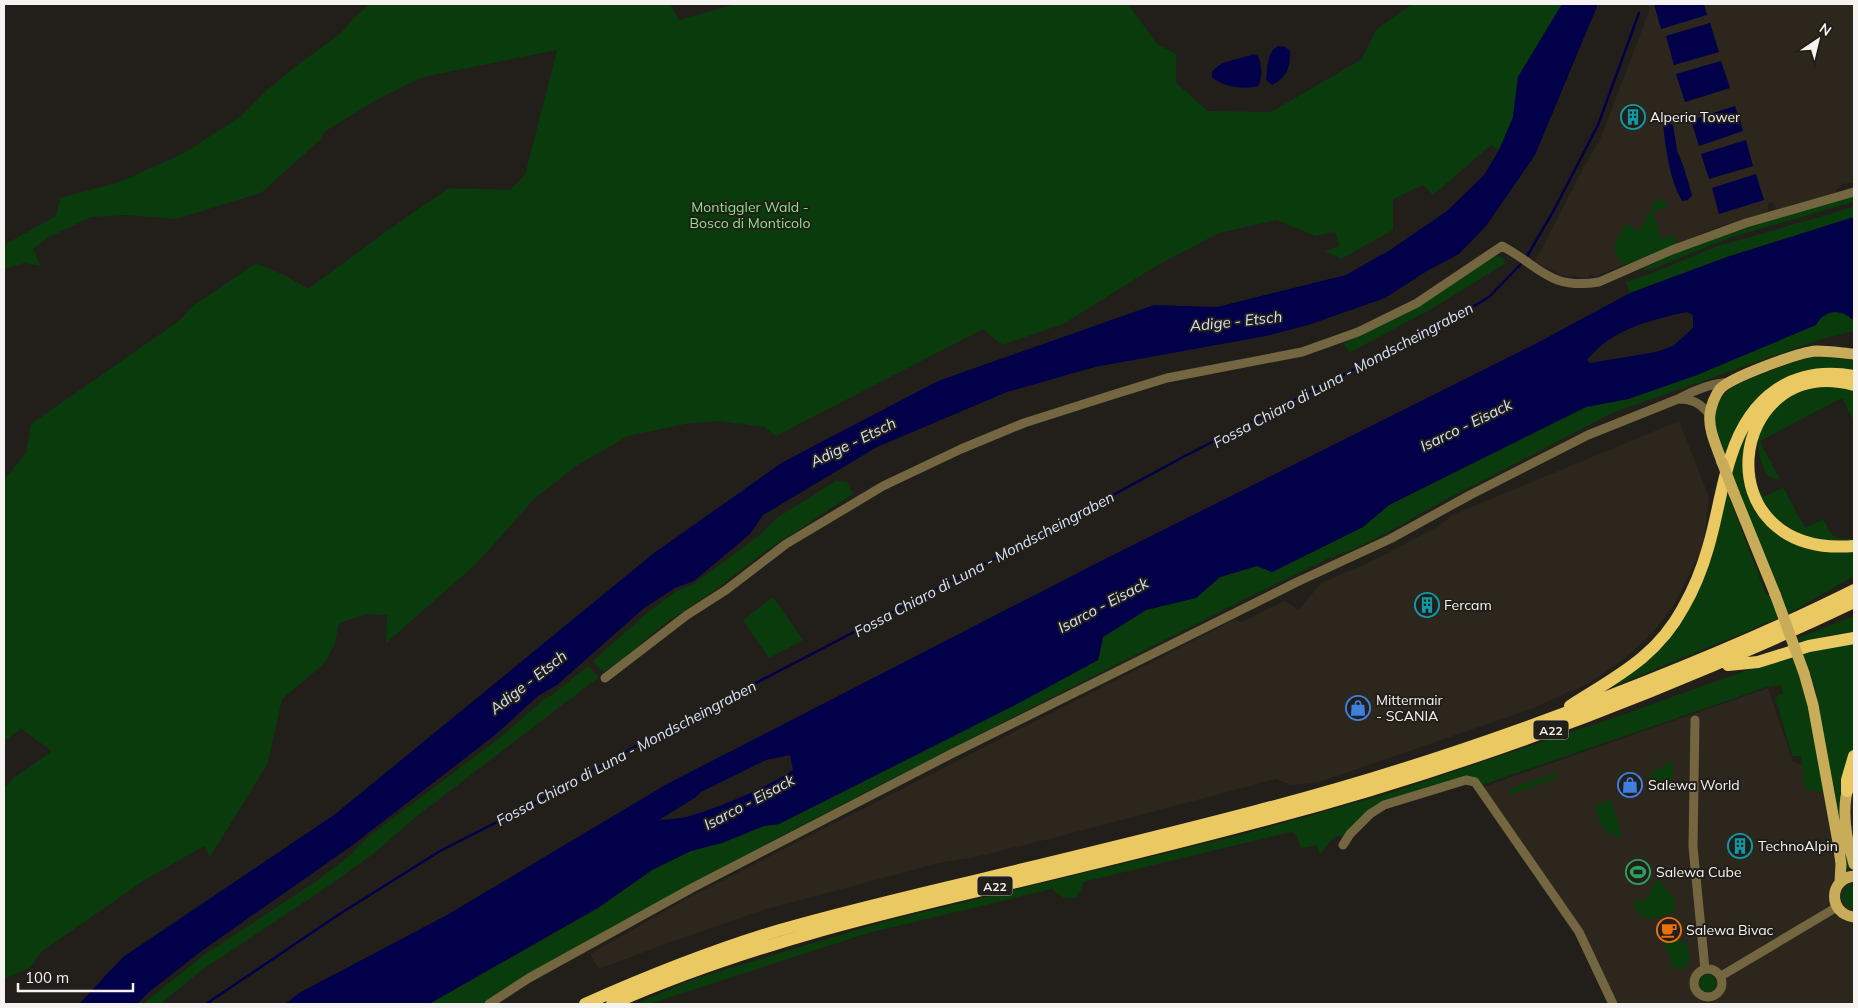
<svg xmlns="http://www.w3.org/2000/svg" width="1858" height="1008" viewBox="0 0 1858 1008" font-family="Mulish,sans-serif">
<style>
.built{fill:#2c261d}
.green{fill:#093b0c;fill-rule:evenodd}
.water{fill:#010048;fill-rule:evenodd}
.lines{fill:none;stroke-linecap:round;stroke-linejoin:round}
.stream{stroke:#010048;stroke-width:2.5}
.minor{stroke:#736640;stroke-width:9}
.major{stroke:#c8ac59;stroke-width:11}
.highway{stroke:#eac862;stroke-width:12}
.major-bridge{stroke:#c8ac59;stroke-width:11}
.labels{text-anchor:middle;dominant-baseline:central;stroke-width:4;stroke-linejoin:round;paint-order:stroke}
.shield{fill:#221f1b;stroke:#b6b3b1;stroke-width:1}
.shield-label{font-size:12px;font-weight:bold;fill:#f5f3f1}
.poi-label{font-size:14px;fill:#f5f3f1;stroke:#221f1b;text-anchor:start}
.park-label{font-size:14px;fill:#87e485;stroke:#221f1b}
.water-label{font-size:15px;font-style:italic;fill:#d6e1f6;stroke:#221f1b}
</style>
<rect width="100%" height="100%" fill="#221f1b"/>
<!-- built -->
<path class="built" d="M1648,4H1854V183L1842,184L1834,194L1780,209L1776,208L1773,202L1768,204V210L1765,213L1715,228L1599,275L1597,277L1590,274L1588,278L1561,275L1535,262L1586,163L1600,140L1650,9Z
M1679,421L1709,497L1703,547L1675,603L1654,631L1626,657L1589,683L1531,709L1319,782L1291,785L1276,779L1061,836L976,857L939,863L763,910L665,944L599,969L590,954L690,897L1234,620L1241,622L1285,601L1299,610L1321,583L1368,563L1412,540L1439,526L1452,515Z
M1768,688L1793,762L1854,783V1004H1615L1581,931L1483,787Z"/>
<!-- green -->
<path class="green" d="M370,4H670L679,20L736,4H1128L1157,44L1176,54V83L1208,111L1271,112L1362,59L1376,30L1412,4H1562L1518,77L1513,117L1499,150L1491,145L1433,195L1423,185L1393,199V230L1341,259L1325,251L1339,246L1335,232L1316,236L1276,220L1219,233L1156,266L1063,324L1002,345L983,329L776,436L764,427L719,421L690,423L628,436L576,466L535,498L477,563L386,643L387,615L367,614L339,623L335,643L325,663L282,699L268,763L210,857L204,846L146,879L41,952L31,967L4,979V789L12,779L52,751L21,729L4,741V480L26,453L31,424L179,321L193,306L256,263L284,275L308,289L391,228L449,188L510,190L525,175L557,50L423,77L378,99L324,132L320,140L261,193L176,219L127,215L91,217L49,237L33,249L41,266L24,263L4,269V245L56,216L60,198L120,182L186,152L241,116L267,90L300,63L340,34L359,13Z
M1854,196V202L1732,237L1655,268L1639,271L1668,256L1731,232Z
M1663,200L1665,201L1667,207L1653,211L1661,239L1675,235L1676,242L1674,245L1627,264H1622L1613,246L1626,224L1640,231L1655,201Z
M1854,207V217L1727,257L1630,293L1626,282L1652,273L1715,247Z
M1495,256L1502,257L1506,263L1435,307L1349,353L1344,343L1421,305Z
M1835,311L1845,313L1852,319H1854V331L1825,338L1612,413L1430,508L1387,533L1352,550L1327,559L1253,595L800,826L648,908L558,959L484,1004H429L599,908L652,870L691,851L722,843L764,826L779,824L1015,705L1098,660L1103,637L1146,610L1196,598L1220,577L1257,566L1272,572L1363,527L1389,505L1586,407L1628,399L1697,375Z
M1817,356L1854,360V372L1771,389L1727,462C1723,451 1714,432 1714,421C1715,388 1744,381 1770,371C1786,365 1801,359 1817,356Z
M1854,387V421L1842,398L1760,441L1780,480L1769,477C1760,466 1756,443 1759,429C1763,415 1786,394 1800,388C1807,386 1844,387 1854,387Z
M1774,398L1744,470L1785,535L1854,549V576L1786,615L1603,691L1679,622L1731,469L1747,430ZM1729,496L1777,592L1766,595Z
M836,481L847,482L853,494L763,553L722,585L663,625L625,657L603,672L593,661L647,613L675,592L695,583L761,534L778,517Z
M1783,487L1805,528L1823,519C1833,538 1833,540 1854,538V542L1806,538L1773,517L1759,498L1758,488L1764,497Z
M773,597L803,640L769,658L743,620Z
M1854,616V632L1826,636L1800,644L1798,638Z
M1854,641V758L1844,793L1853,869L1844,872L1835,799L1815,688L1809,669L1808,699L1824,793L1805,789L1801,756H1792L1775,697L1783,693L1780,685L1767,687L1482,785L1476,779L1380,803L1344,836H1335L1320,854L1317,845L1301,848L1295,833L1291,832L1083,882L1081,890L1075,898H1064L1052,889L868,933L649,1004H635L694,979L887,921L1248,833L1390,793L1616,717L1790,655Z
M588,666L599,677L417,816L372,855L330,885L202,970L160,1004H143L204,955L315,882L348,857L368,837L497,740L543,700L553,694Z
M1673,760V780L1652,788L1650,774Z
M1555,773L1557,778L1509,795L1510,790L1513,788Z
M1611,800V801L1622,836C1601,835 1600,824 1595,806Z
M1659,880L1675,900L1674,912C1664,916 1646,923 1638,913C1636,910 1634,904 1633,901L1646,900L1655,882Z
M1854,883V910L1845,905L1842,897L1844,889Z
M1672,940L1685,942C1690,951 1691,958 1686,968H1673L1669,954L1663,942Z
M1699 983a9 9 0 1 1 18 0a9 9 0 1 1-18 0Z"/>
<!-- water -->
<path class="water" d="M1562,4H1598L1535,155L1486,226L1459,254L1427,271L1385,298L1308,325L1266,336L1095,367L1007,392L877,447L763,515L750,534L694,581L675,588L644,608L557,685L538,696L495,735L350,847L203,950L149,992L137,1004H79L123,957L334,815L654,553L783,462L938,381L1154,305L1217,307L1346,275L1390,250L1447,211L1484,175L1499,150L1513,117L1518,77Z
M1654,4H1704L1707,15L1661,29Z
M1710,23L1719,52L1674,65L1666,36Z
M1278,46L1285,47L1290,51C1291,67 1286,79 1272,85L1266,80C1268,68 1266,53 1278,46Z
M1254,54L1258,56C1262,64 1263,78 1258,86C1244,90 1223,87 1212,77V72C1222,59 1239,60 1254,54Z
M1721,61L1730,88L1685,102L1676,74Z
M1735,106L1743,131L1699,146L1691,120Z
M1668,122L1673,125L1677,150L1684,168L1692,195L1688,200L1682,201C1669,178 1666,150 1663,124Z
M1746,140L1753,166L1709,179L1701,154Z
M1756,174L1764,200L1719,214L1712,188Z
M1854,217V319H1852C1840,308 1824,310 1816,325L1697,375L1628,399L1586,407L1389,505L1363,527L1272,572L1257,566L1220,577L1196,598L1146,610L1103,637L1098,660L1015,705L779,824L764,826L722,843L691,851L652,870L599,907L429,1004H285L299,993L447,915L667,784L1097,563L1537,343L1630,293L1727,257ZM1687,312L1693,315V328L1673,346L1656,352L1590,363L1587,360C1612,329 1650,320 1687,312ZM790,755L793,770C766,788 718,808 686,817C678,819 667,819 659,820L696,797L701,792L766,760Z"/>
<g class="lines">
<!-- stream -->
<path class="stream" d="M1526,258L1554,210L1598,125L1639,13
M206,1004L338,915L440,851L542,799L654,736L1021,545L1183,457L1454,318L1489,297L1523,262"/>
<!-- minor -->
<path class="minor" d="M1678,399C1693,399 1700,403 1710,415
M605,678L687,615L726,590L786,544L883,486L961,449L1024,423L1115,394L1167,378L1302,352L1358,332L1417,303L1502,246C1541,267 1549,290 1599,282L1672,250L1746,223L1854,192
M1695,720L1693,847L1705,969
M1343,845L1350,834L1370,814L1384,805L1466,780L1475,782L1579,932L1613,1004
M1694 983a14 14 0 1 1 28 0a14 14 0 1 1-28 0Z
M1721,976L1837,907
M489,1004L529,978L692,888L953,753L1297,582L1390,539L1470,495L1588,435L1678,399C1694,390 1710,384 1729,382"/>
<!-- major -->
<path class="major" d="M1722,462C1717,447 1708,430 1710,414C1711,406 1715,395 1720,389C1731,377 1800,352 1816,351C1829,351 1842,353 1854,354
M1734,493L1775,594
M1804,673L1813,705L1838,842L1841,864L1840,882
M1849,784C1841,809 1846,839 1854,864
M1854,876C1828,879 1828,914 1854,917"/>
<!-- highway -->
<path class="highway" d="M1854,385C1727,351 1700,559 1854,546
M1728,665L1758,662L1809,646L1854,638
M1570,706C1615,677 1656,658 1683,608C1694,589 1702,569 1708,548C1717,518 1721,486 1731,456C1750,397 1792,365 1854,376
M1847,791V780L1854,756
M585,1004C648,976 713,950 780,930C846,911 914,895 982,879C1073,857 1165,835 1256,811C1388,777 1518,733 1645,682C1716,654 1786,624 1854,590
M612,1004C743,946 882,913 1021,881C1100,862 1178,843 1257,822C1462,769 1662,693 1854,602"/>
<!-- major-bridge -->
<path class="major-bridge" d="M1722,462L1734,493
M1775,594L1804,673"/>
</g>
<!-- icons -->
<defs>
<symbol id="building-ring" viewBox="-11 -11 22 22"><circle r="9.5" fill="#221f1b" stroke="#0f9aa8" stroke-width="1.5"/><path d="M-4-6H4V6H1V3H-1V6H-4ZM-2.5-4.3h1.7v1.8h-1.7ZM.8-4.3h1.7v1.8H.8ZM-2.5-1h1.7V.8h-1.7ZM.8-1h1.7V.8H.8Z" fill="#0f9aa8"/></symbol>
<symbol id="shop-ring" viewBox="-11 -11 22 22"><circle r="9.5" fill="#221f1b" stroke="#3f7fe0" stroke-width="1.5"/><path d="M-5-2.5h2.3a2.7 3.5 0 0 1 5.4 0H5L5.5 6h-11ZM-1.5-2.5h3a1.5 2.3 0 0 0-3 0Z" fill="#3f7fe0"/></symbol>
<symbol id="stadium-ring" viewBox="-11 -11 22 22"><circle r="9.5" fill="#221f1b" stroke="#2e9e5b" stroke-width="1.5"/><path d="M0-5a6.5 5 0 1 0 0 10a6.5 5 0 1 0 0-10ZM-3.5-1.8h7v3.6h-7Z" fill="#2e9e5b"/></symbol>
<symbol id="cafe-ring" viewBox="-11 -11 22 22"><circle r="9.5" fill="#221f1b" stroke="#e8710a" stroke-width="1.5"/><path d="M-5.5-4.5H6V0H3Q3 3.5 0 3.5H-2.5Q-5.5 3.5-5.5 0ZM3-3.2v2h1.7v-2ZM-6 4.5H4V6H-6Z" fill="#e8710a"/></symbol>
</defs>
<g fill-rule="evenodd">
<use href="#building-ring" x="1619" y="103" width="28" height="28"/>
<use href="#building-ring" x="1413" y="591" width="28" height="28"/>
<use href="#shop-ring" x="1344" y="694" width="28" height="28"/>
<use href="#shop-ring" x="1616" y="771" width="28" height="28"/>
<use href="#building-ring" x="1726" y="832" width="28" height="28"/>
<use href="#stadium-ring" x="1624" y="858" width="28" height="28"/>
<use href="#cafe-ring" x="1655" y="916" width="28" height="28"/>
</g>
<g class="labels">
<!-- shield labels -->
<g class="shield">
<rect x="1533.5" y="720.5" width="35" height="19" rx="4"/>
<rect x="977.5" y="876.5" width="35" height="19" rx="4"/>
</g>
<g class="shield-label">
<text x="1551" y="730">A22</text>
<text x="995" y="886">A22</text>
</g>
<!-- poi labels -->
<g class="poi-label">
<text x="1650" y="117">Alperia Tower</text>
<text x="1444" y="605">Fercam</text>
<text x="1376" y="700">Mittermair<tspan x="1376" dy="16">- SCANIA</tspan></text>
<text x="1648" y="785">Salewa World</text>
<text x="1758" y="846">TechnoAlpin</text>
<text x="1656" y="872">Salewa Cube</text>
<text x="1686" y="930">Salewa Bivac</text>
</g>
<!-- park labels -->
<g class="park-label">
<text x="750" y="207">Montiggler Wald -<tspan x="750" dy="16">Bosco di Monticolo</tspan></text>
</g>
<!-- water labels -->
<g class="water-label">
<text transform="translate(1236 321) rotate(-6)">Adige - Etsch</text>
<text transform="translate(1343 375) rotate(-28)">Fossa Chiaro di Luna - Mondscheingraben</text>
<text transform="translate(1466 425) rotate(-26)">Isarco - Eisack</text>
<text transform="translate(853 442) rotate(-26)">Adige - Etsch</text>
<text transform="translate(984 564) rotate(-28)">Fossa Chiaro di Luna - Mondscheingraben</text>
<text transform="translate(1103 605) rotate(-28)">Isarco - Eisack</text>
<text transform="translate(528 682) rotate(-38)">Adige - Etsch</text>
<text transform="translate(626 753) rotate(-28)">Fossa Chiaro di Luna - Mondscheingraben</text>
<text transform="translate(749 802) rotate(-28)">Isarco - Eisack</text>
</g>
</g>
<!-- border -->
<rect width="1858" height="1008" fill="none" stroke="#f5f3f1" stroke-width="10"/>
<!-- north arrow -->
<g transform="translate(1818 40) rotate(35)" stroke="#221f1b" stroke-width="4" paint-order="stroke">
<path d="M0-4L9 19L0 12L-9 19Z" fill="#f5f3f1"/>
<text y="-8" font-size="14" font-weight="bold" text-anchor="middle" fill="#f5f3f1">N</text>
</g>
<!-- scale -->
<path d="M18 983v8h115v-8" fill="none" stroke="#f5f3f1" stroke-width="2.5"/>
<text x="25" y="983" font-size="15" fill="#f5f3f1" stroke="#221f1b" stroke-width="4" paint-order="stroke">100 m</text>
</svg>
